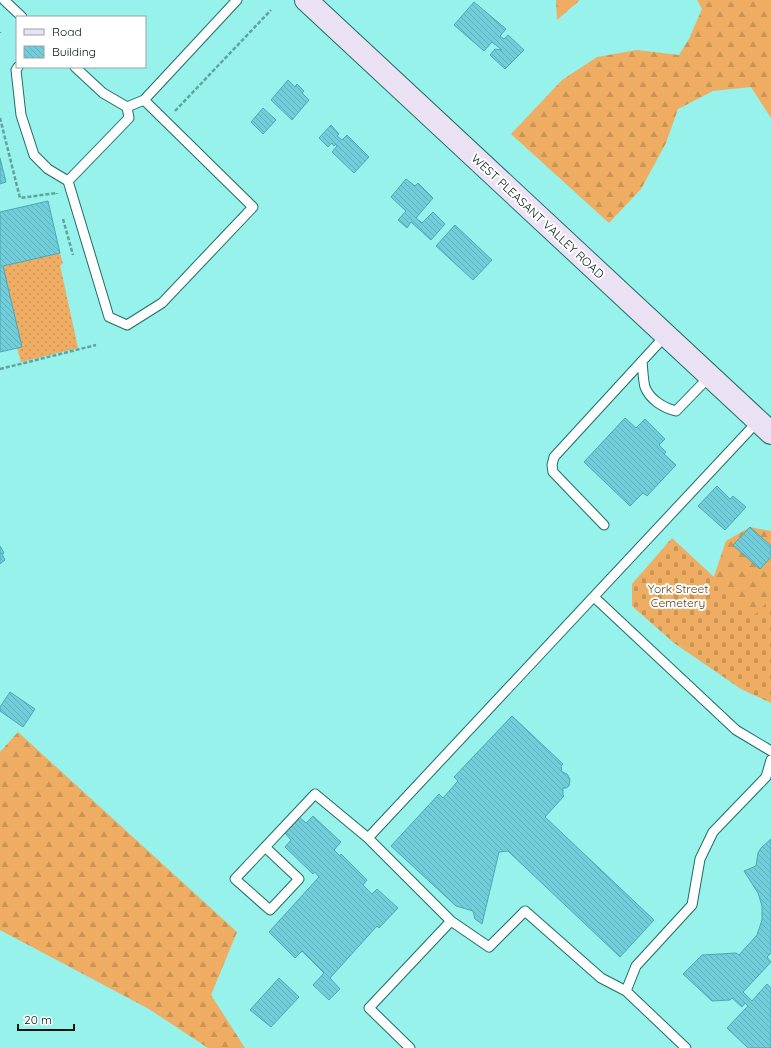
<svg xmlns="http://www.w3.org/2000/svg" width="771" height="1048" viewBox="0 0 771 1048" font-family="Quicksand,sans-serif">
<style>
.forest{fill:url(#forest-firs)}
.cemetery{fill:url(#cemetery-stones)}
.garden{fill:url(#garden-dots)}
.building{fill:url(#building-back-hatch);stroke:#4ba7b5}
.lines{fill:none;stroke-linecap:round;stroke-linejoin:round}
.service-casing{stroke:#226c67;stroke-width:11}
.secondary-casing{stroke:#226c67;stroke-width:24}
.path{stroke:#5fa39d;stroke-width:2.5;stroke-dasharray:4 2;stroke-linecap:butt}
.service{stroke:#fff;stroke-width:9}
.secondary{stroke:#ebe1f4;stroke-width:22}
.labels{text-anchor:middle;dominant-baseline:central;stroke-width:4;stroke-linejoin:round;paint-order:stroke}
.street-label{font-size:12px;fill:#001816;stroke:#fff}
.park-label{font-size:12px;fill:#5e3c11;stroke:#fff}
</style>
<defs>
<pattern id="forest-firs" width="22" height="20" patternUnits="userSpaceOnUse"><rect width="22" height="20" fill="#eead63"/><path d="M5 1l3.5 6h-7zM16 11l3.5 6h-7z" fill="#ca9455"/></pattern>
<pattern id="cemetery-stones" width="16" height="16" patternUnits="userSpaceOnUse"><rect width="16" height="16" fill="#eead63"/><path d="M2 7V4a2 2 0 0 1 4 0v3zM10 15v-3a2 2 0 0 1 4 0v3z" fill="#ca9455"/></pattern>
<pattern id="garden-dots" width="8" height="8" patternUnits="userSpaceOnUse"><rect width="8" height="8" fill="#eead63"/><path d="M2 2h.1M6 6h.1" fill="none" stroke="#ca9455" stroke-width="1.8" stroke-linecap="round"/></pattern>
<pattern id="building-back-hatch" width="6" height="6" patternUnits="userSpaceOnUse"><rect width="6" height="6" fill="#71cdda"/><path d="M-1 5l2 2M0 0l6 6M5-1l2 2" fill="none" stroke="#60afba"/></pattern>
</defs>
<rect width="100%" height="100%" fill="#96f2ea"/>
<!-- forest -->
<path class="forest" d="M556,0H580L557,20Z
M697,0H771V118L751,87L713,91L678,109L666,143L641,189L609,223L511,134L562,80L597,57L637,50L679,55L689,39L702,9Z
M750,527L771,531V662L709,591L726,541Z
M18,732L237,932L211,995L245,1048H208L149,1009L0,930V752Z"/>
<!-- cemetery -->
<path class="cemetery" d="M672,538L755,615L771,598V703L741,689L674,643L632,606V584Z"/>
<!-- garden -->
<path class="garden" d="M60,253L63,264L60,265L78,348L21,362L17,348L22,347L3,266Z"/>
<!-- building -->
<path class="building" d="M474,2L506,29L500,36L504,39L508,35L524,50L505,69L490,55L495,49L502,50L492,42L484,51L454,25Z
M288,80L295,87L297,84L304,91L302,93L309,100L292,120L271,100Z
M263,108L276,120L263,134L251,122Z
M331,125L339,134L337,136L342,140L347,135L369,157L354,173L332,152L337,146L336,144L334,146L332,143L328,147L319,138Z
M0,158L6,182L0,184Z
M406,179L415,186L418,183L433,198L416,218L422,223L433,212L445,224L431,240L411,222L407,228L398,220L406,211L391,197Z
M48,201L60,253L3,266L22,347L0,352V212Z
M455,225L492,260L473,280L436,246Z
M625,418L636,428L645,419L665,439L659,445L666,452L664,454L676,465L647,496L643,493L630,506L584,462Z
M717,486L730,499L733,496L746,507L725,530L698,506Z
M750,527L771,546V557L760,569L733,545Z
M0,546L4,553L2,554L5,560L0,564Z
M10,692L35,709L23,727L0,711V707Z
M512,716L563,764L561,766L562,772L567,774L570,779L569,786L566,788H563V795L564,796L545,817L654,920L620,957L508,851L499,852L482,924L475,919L473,911L456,906L391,846L439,794L443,798L458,781L454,777Z
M313,816L341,842L334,850L340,856L341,854L367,880L363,885L372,894L377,889L398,908L379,928L377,926L330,978L340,989L329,1000L313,985L324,973L302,951L295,958L269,932L319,877L315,872L313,874L285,847L291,840L285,833L299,817L306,823Z
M771,839V953L767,957L771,962L743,992L752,1001L767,984L771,988V1048H748L727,1028L748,1006L745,1003L742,1007L732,998L730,1000L712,1001L683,974L702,955L736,953L739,955L757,935L762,920V906L758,893L744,871L756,866L758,853L761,848Z
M279,978L299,997L271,1027L250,1010Z"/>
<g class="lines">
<defs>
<path id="service" d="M4,0L22,17
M18,67L16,70L21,115L34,155L48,169L68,181
M75,67L103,93L127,107
M127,107L129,118L68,181L109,317L127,325L162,303L253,207L144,100
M127,107L144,100L237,0
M642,362C643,370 643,380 645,387C650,400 664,408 676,411L710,376
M604,525L553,472L552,465L554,457L666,335
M594,597L736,730L771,751
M368,838L758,421
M265,847L299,879L270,910L235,879L315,794L368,838L451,921L369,1008L410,1048
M451,921L489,947L525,911L601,978L626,991L686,1048
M626,991L636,966L692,905L700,859L713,832L766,777L771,760"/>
<path id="secondary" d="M306,0L771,433"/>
</defs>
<!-- service casing -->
<use href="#service" class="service-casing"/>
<!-- secondary casing -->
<use href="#secondary" class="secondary-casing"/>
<!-- path -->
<path class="path" d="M0,32V33
M175,111L271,10
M0,118L20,198L57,193V194
M63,219L73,255
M0,369L96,345"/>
<!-- service -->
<use href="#service" class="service"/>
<!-- secondary -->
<use href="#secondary" class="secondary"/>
</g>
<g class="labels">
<!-- street labels -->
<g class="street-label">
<text transform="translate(538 216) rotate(43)">WEST PLEASANT VALLEY ROAD</text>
</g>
<!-- park labels -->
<g class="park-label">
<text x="678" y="588">York Street<tspan x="678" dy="14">Cemetery</tspan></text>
</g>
</g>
<!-- legend -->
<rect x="16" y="16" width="130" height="52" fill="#ffffff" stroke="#99a3a2"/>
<rect x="24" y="29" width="20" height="6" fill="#ebe1f4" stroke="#99a3a2"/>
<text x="52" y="36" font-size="12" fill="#001816">Road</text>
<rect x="24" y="46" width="20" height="12" fill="url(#building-back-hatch)" stroke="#99a3a2"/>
<text x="52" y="56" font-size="12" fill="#001816">Building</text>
<!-- scale -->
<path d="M18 1024v6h56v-6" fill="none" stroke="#001816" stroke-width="2"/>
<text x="24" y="1024" font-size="12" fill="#001816" stroke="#ffffff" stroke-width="3" paint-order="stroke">20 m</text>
</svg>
